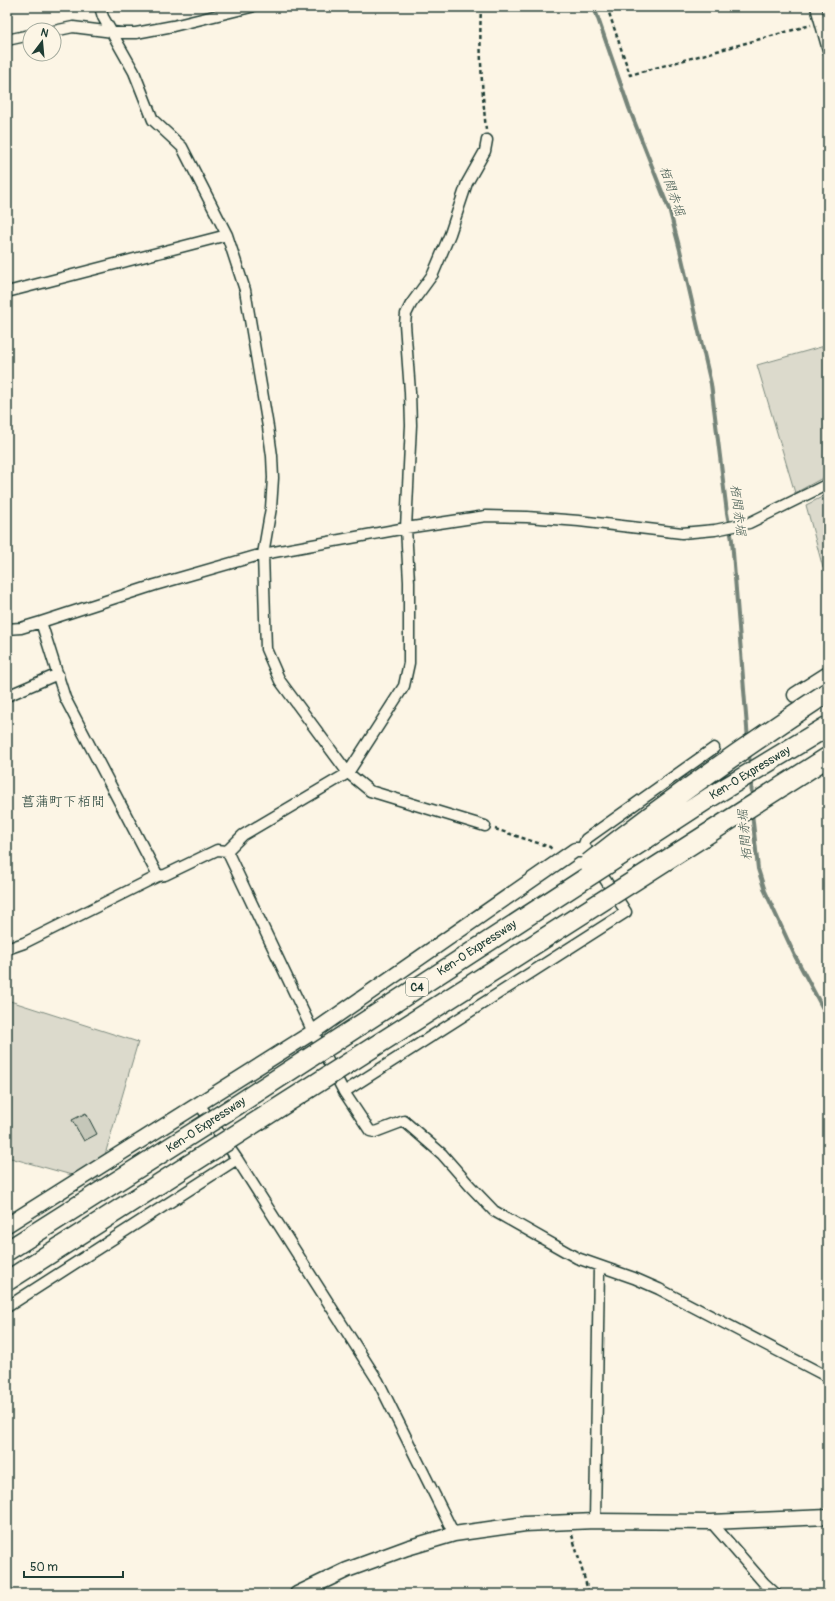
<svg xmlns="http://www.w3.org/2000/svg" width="835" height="1601" viewBox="0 0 835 1601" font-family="Pangolin,'Klee One',sans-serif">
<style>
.green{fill:#dcdacc;stroke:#7e8c80}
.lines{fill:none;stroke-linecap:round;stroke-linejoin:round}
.stream{stroke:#758479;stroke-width:4}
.building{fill:#c5c7b9;stroke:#1f3d34}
.street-casing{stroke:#1f3d34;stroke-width:13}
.secondary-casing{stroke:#1f3d34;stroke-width:17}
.path{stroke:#1f3d34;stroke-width:2.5;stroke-dasharray:4 3;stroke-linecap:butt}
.street{stroke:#fcf5e5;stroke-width:10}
.secondary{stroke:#fcf5e5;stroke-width:14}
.highway-bridge-casing{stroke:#1f3d34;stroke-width:22;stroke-linecap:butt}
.highway-bridge{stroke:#fcf5e5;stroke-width:19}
.labels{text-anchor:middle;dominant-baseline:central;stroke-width:4;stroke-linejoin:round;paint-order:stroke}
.shield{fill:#fcf5e5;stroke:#617469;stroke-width:1}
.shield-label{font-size:11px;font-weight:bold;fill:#1f3d34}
.street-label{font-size:12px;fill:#1f3d34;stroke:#fcf5e5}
.water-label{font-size:13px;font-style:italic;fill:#435a51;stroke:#fcf5e5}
.quarter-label{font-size:14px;fill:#1f3d34;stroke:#fcf5e5}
</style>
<rect width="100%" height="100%" fill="#fcf5e5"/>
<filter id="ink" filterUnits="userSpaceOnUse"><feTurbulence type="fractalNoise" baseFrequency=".025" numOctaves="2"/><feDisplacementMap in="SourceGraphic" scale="8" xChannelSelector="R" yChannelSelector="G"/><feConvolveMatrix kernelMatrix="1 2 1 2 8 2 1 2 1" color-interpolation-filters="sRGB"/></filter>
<g filter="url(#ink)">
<!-- green -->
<path class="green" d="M828,345V475L795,493L757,365Z
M828,494V567L823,568L806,505Z
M7,1000L138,1042L97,1182L7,1157Z"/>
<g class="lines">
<!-- stream -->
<path class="stream" d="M594,7L629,108L670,212L680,250L711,384L727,513L732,540L748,740
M749,753L750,768
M751,779L752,800
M752,813L758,869L765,891L795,956L828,1018"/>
</g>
<!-- building -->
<path class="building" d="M86,1113L97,1134L84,1141L72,1120Z"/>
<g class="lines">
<defs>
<path id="street" d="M100,7L103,17L134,72L153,120L182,147L227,235L245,290L268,427L272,456L273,478L271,508L263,554L266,649L280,681L348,773L370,791L485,826
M816,7L828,50
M54,31L73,27L121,33H136L173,26L251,7
M7,40L30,35
M7,292L227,235
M41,622L65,698L158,876
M7,629L21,628L41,622L155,585L263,554L406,528L486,516L527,517L579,521L682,533L715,530L749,523L828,484
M7,696L58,674
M227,851L313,1032L344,1092L370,1131L375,1132L404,1121L442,1154L470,1186L494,1211L577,1258L634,1278L659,1289L828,1377
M227,851L243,835L348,773L404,686L409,663V582L406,528L411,425L410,392L405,324L406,314L411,304L433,274L450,234L467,183L485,151L487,140
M588,854L583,847L586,839L714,748
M7,949L24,943L158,876L165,875L217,850L227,851
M344,1092L626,912L597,867
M199,1104L237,1159L378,1381L454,1534
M7,1307L237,1159
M595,1521L599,1266
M711,1522L764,1583L776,1594"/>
<path id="secondary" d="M795,695L828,674
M7,1225L313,1032L575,850H585
M297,1594L347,1570L407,1548L454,1534L525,1524L595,1521L711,1522L828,1517"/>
</defs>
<!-- street casing -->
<use href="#street" class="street-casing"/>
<!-- secondary casing -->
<use href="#secondary" class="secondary-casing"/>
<!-- path -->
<path class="path" d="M481,7C479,48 482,89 486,130
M607,7L630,75L811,25
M495,829L550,847L553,851
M572,1535L589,1594"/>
<!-- street -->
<use href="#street" class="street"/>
<!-- secondary -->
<use href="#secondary" class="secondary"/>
<defs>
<path id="highway-bridge" d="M589,863C666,802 746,746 828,692
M7,1251L237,1105L709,798L828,726
M7,1281L828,757"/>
</defs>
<!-- highway-bridge casing -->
<use href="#highway-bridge" class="highway-bridge-casing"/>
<!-- highway-bridge -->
<use href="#highway-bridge" class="highway-bridge"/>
</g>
</g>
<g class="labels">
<!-- shield labels -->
<rect class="shield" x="406" y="978" width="22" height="18" rx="3"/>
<g class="shield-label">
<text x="417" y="987">C4</text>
</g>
<!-- street labels -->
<g class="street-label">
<text transform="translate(750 773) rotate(-31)">Ken-O Expressway</text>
<text transform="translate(477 948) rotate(-33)">Ken-O Expressway</text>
<text transform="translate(206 1125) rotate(-33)">Ken-O Expressway</text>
</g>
<!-- water labels -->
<g class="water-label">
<text transform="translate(672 191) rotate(71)">栢間赤堀</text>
<text transform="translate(738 510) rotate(83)">栢間赤堀</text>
<text transform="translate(745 835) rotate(-95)">栢間赤堀</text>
</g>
<!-- quarter labels -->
<g class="quarter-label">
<text x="63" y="801">菖蒲町下栢間</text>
</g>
</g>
<!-- margin -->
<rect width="835" height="1601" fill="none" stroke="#fcf5e5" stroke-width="24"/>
<rect x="12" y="12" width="811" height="1577" fill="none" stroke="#1f3d34" stroke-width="1.5" filter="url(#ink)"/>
<!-- north arrow -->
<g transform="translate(42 42) rotate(16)"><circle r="19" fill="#fcf5e5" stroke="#a4ab9e"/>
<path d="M0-3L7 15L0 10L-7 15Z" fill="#1f3d34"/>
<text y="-6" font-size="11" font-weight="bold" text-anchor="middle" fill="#1f3d34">N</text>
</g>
<!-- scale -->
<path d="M24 1571v6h99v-6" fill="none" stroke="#1f3d34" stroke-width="2"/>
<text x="30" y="1571" font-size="12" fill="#1f3d34" stroke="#fcf5e5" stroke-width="3" paint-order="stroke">50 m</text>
</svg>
